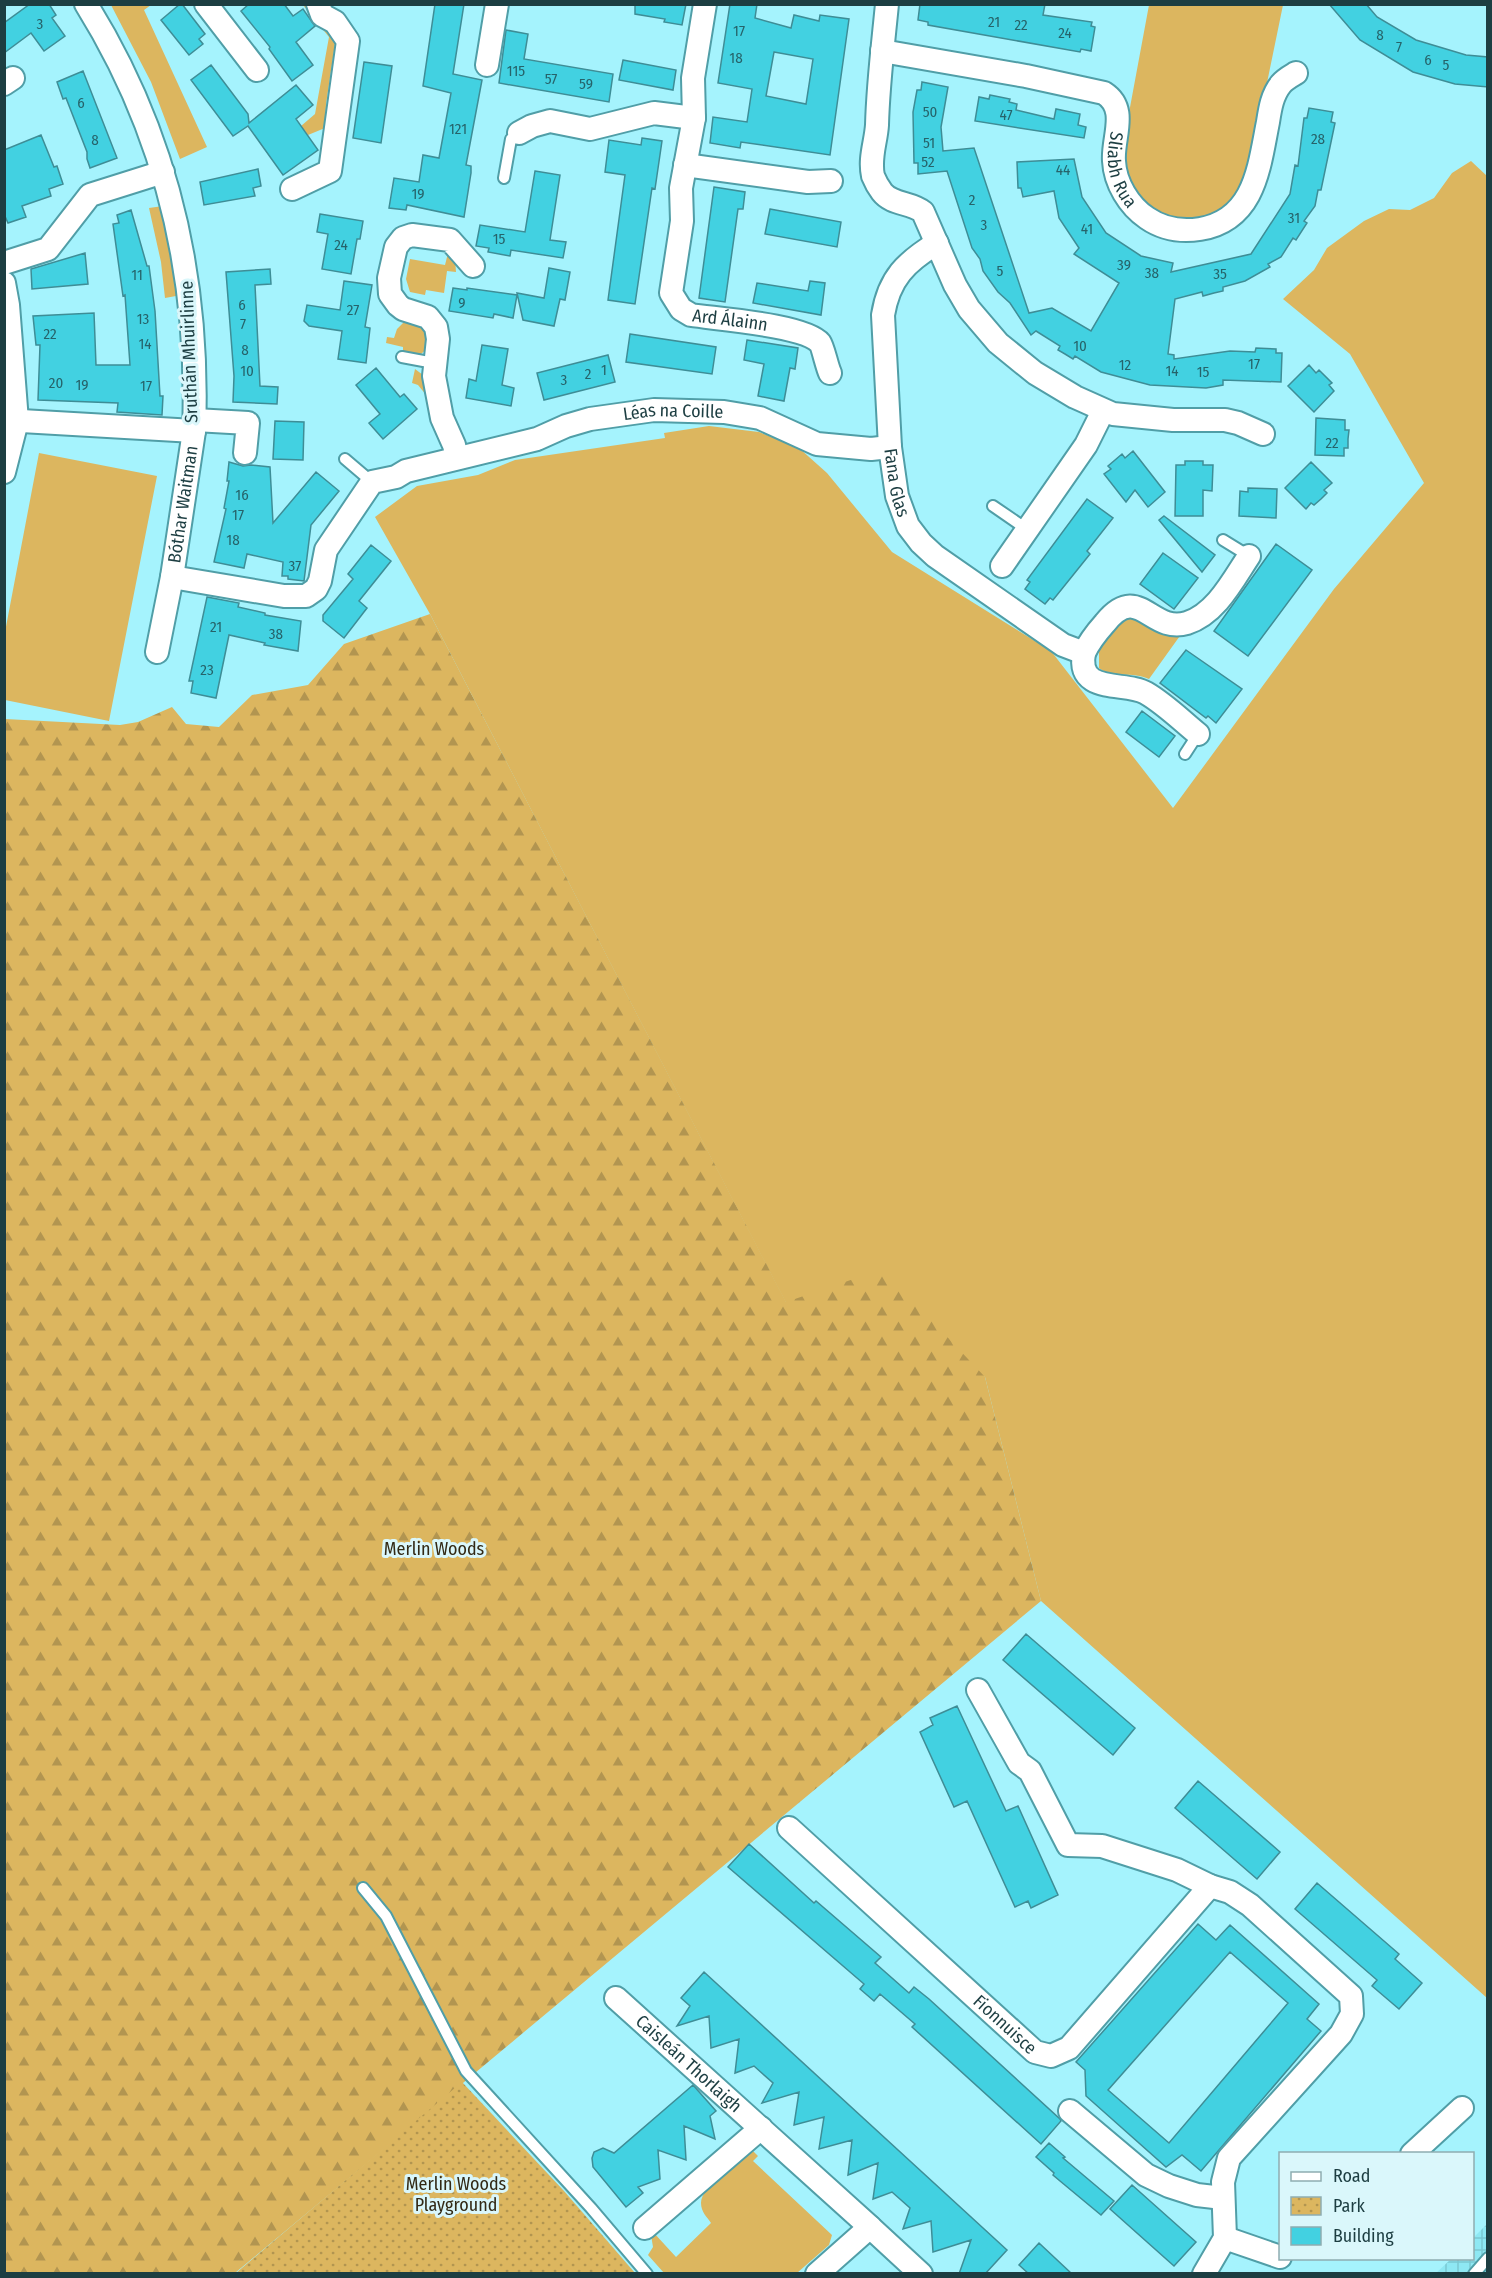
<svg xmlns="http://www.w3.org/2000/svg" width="1492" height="2278" viewBox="0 0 1492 2278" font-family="'Fira Sans Condensed',sans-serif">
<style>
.industrial{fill:url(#industrial-grid)}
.grass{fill:#dcb65f}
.forest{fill:url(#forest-firs)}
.park{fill:url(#park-dots)}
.building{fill:#42d1e1;stroke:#3e8d96;stroke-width:1.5;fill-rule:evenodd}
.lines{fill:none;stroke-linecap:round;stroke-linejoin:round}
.lane-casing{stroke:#509ea7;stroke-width:14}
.street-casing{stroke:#509ea7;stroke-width:26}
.lane{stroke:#fff;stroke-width:10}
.street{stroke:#fff;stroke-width:22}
.labels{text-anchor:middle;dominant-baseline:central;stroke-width:6;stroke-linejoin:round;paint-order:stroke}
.number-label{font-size:15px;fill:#26636a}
.street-label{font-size:18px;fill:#1d3e42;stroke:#daf7fb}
.park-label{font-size:18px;fill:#322915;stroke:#daf7fb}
</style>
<defs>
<pattern id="industrial-grid" width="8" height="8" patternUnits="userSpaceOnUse" patternTransform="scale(1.5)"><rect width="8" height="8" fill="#8ee8f3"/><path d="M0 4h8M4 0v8" fill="none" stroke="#7ac8d2"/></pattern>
<pattern id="forest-firs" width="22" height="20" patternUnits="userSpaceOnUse" patternTransform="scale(1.5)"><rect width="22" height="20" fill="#dcb65f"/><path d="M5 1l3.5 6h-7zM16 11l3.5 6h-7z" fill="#b29550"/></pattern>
<pattern id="park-dots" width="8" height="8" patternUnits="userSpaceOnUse" patternTransform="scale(1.5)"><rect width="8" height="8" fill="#dcb65f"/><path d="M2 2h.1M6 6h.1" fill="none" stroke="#b29550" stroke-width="1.8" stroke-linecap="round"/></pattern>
</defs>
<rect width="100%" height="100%" fill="#a5f3fd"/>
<!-- industrial -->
<path class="industrial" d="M1487,2224V2273L1435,2274L1451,2259L1472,2258L1473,2238Z"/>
<!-- grass -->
<path class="grass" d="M111,5H151L144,10L207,147L180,159L151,82Z
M303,5H309L336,37L326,104L325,128L308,135L301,126L315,114L329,37Z
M1149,5H1283L1247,180C1242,188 1237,197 1231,203C1223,211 1212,214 1202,217C1174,225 1144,212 1131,186C1125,176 1123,157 1123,145Z
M1471,161L1487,176V1998L1041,1601L985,1377L786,1303L430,614L375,517L417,486L478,475L515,460L665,438L664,433L709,426L759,432L799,448L827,473L892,552L1051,651L1173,808L1334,589L1424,483L1350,354L1283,299L1314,270L1327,248L1364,221L1389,209L1410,210L1434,198L1452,173Z
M163,206L170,253L180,292L176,296L165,298L161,262L149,208Z
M449,249L455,259L456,272L447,271L444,293L426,290L425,295L410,292L406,279L410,259L445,265Z
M409,317L426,326L429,347L421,354L403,352V347L386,343L387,337L394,338L397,329Z
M415,369L423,375L431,401L418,385L412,383Z
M39,453L157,476L109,721L5,700V632Z
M1125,615L1182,633L1149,679C1133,671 1112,679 1099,668V645Z
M752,2150L758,2156L753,2161L832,2235L829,2245L797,2273H664L648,2255L653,2247L651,2235L654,2233L676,2257L711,2223C707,2217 701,2212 701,2203C701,2186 739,2161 752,2150Z"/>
<!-- forest -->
<path class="forest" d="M430,614L786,1302L883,1269L985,1377L1041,1601L235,2273L5,2274V719L120,725L138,722L172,707L186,724L219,727L252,695L308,685L344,644Z"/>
<!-- park -->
<path class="park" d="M462,2082L564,2191L635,2273H236Z"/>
<!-- building -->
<path class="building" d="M30,4H49L56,15L52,18L65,36L44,51L31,33L4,53V23Z
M180,4H182L205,34L199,39L203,44L189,55L161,20Z
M249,4H284L293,16L303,9L315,26L296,42L313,65L292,81L269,49L270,47L241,11Z
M435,4H464L453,74L482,80L466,165L471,166V173L464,217L407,205L406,210L389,208L394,178L419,182L423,155L439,158L451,93L423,86Z
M635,4H686L682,25L664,22L665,19L635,14Z
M730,4H757L755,18L791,28L794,15L819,21L820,15L849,19L830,155L741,142L740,148L710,143L713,117L747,122L752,89L718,83ZM774,52L813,59L806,104L766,96Z
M920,4H1045L1043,15L1092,22L1091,26L1095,27L1091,51L1081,49L1080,52L928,25V22L918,20Z
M1329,4H1366L1377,17L1416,40L1466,55L1488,57V87L1455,84L1413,72L1360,40Z
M506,30L528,34L524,59L613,74L609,102L499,83Z
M623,60L676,70L673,90L619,80Z
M364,62L392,66L381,143L353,138Z
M211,65L248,114L249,123L296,85L313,105L296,119L318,150L283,175L248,126L233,136L191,80Z
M83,71L117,158L90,168L87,159V152L66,98L63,99L57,82Z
M922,82L948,87L941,127L943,151L974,148L1029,313L1052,308L1091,331L1119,283L1074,254L1079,248L1059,218L1054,191L1023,197L1021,188H1018L1017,162L1074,159L1082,197L1106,233L1141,256L1173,263L1171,272L1251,254L1290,194L1295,165L1298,166L1304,118H1307L1309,108L1333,112L1331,122L1335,123L1321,190H1318L1315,206L1304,221L1307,223L1296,240L1293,238L1281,257L1268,264L1270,267L1245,281L1223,287V291L1214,293L1203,296L1202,292L1175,299L1168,354L1174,355V359L1230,351L1255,352L1256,348L1276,349V353H1282L1281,382L1223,380V385L1206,388L1150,385L1101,372L1075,356L1073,359L1065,354L1058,350L1060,346L1036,331L1031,335L1010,303L998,292L983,271L980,259L972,248L947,171L918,174V163H914L913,112L917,90H921Z
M990,95L1010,99L1009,102L1017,104L1016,110L1054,119L1056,109L1080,114L1078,125L1086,127L1084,138L975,121L979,97L989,99Z
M41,135L54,167L57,166L63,184L49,189L51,196L22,206L26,217L8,223L4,214V150Z
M642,138L662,141L655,189L652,188L635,304L608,300L625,175L605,172L609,140L641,145Z
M258,169L261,186L253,188L255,196L204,205L200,182Z
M535,171L560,175L550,240L566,242L563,258L511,250L510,256L488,252L489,248L476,246L480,225L525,232Z
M714,187L745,192L743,209H738L725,302L699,298Z
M770,209L841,222L837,247L765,234Z
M131,210L147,266H149L155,311L160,396H163L162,415L117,412L118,403L38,400L40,345H36L33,316L94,313L96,365H130L125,295L123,296L113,224L119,223L117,215Z
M320,214L363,221L360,239H357L351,274L322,269L328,234L317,232Z
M85,253L88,284L32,289L31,269Z
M549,268L570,272L565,300L560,299L554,326L523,320L517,293L544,298Z
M270,269L271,284L255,285L260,386L278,387L277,404L233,402L234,376L226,272Z
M344,281L372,285L365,327L370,328L366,363L338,359L342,331L309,326L304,321L307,305L340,310Z
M810,281L825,283L821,315L753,303L757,283L808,291Z
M453,288L467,290V288L517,295L513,318L494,314L493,318L449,311Z
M630,334L716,347L712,374L626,362Z
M747,340L798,348L795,369L790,368L784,401L758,396L764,364L744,360Z
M482,345L508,349L502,385L514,388L511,406L466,398L469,379L476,381Z
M608,355L615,382L544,400L537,373Z
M1309,365L1316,373L1319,370L1332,383L1329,385L1334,391L1314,412L1288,386Z
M376,368L400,397L404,394L417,409L383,439L369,423L380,414L356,385Z
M1316,418L1345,420V430H1349L1348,439V448H1344V456L1315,455Z
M275,421L304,422L303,460L273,459Z
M1133,451L1165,492L1148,507L1135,490L1126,502L1104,474L1111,469L1108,466L1122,454L1125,458Z
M1185,461H1203V465H1213L1212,491L1203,490V516H1175L1176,465H1185Z
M229,462L243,466L251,465L270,467L273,523L316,472L339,491L311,525L304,581L288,579V576H282L283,562L247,554L244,568L214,562L226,509L224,508L229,481H227Z
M1311,462L1332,483L1324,490L1327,493L1321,499L1314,505L1311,503L1306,509L1285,488Z
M1248,488L1277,489L1276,518L1239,516L1240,491L1248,492Z
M1087,499L1113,518L1087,551L1090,554L1053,600L1050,598L1045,604L1025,589L1030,582L1027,580Z
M1164,516L1215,555L1202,572L1159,520Z
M1276,544L1312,570L1248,656L1214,631Z
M371,545L391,561L359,601L367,608L344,638L323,621V615L353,579L348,574Z
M1163,553L1198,578L1174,609L1140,584Z
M207,597L239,603L238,607L265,613V615L301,621L298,651L264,645L265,643L229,635L216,698L191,693L193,681H189Z
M1186,650L1242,689L1216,723L1208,716L1206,718L1160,683Z
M1142,711L1175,736L1159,757L1126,732Z
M1026,1634L1135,1728L1113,1755L1003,1660Z
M957,1706L1006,1811L1018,1806L1058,1895L1031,1908L1028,1901L1015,1907L967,1801L954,1807L920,1732L933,1725L930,1718Z
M1198,1781L1280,1852L1257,1879L1175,1808Z
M749,1844L814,1903L816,1901L881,1957L875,1963L909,1993L914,1987L929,1999L1060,2119L1061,2121L1041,2144L912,2027L915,2024L880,1994L874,2001L860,1989L864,1984L728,1867Z
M1317,1883L1399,1954L1395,1959L1422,1983L1399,2009L1372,1986L1377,1980L1295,1909Z
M1198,1924L1216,1940L1230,1925L1319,2004L1307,2019L1321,2031L1201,2171L1182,2155L1166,2167L1086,2096L1085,2070L1076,2062ZM1230,1952L1288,2003L1169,2143L1108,2090Z
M704,1972L1007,2250L985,2274H959L971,2240L933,2252L931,2221L903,2229L910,2208L892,2192L873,2199L878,2163L848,2175L852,2140L819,2149L824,2117L794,2125L799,2092L762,2103L773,2083L754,2066L735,2073L739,2039L711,2048L709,2016L677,2026L690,2006L681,1998Z
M693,2085L716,2111L710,2116L715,2139L684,2126L686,2160L658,2150L660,2179L638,2187L643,2193L626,2207L593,2167L592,2158L594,2152L603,2148L614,2153Z
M1049,2143L1065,2157L1063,2158L1114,2201L1101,2215L1060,2181L1053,2175L1054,2173L1036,2157Z
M1132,2185L1196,2242L1174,2266L1110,2209Z
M1039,2243L1072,2274H1029L1019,2265Z"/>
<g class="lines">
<defs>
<path id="lane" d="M504,178L511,139L519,133
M402,357L434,363
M345,459L372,482
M993,506L1028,530
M1223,540L1249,556
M1185,754L1198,734
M363,1888L386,1916L466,2071L591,2208L647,2274
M1474,2274L1488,2258"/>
<g id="street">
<path d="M206,4L257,70"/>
<path id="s1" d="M705,4L693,78L694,118L681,188L682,221L671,293L681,309L691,315C717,319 805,325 820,343C823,347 827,367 830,373"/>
<path d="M887,4C883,45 878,85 877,125C876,142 869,158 873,176C875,181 879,188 882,192C892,205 911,202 923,212L955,285L969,309L998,343L1035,373L1075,397L1113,414L1173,420H1225L1238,423L1263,434"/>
<path id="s2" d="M882,51L1026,76L1104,93C1129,109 1112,138 1114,161C1115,183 1129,206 1147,218C1163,229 1181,232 1200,229C1255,220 1259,167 1268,122C1270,109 1272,95 1281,84C1285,79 1291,76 1296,73"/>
<path d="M487,65L497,4"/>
<path d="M4,84L13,78"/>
<path d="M519,133L532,126L550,121L590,129L654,113L694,118"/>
<path d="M685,165L808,182L831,181"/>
<path d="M292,189L330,171L348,41L335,22L322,15L318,4"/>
<path id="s3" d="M937,243C906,262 889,278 883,315L890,447L897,496L908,526L921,543L935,556L1063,645L1084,653"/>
<path d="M4,263L48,249L90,195L163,172"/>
<path d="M4,283L8,305L17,421L4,472"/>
<path d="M4,420L194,431C200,279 167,134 86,4"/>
<path d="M195,420L248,423L245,453"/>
<path d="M457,458L454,445L442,418L434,376L438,339L436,327L428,317L403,309L398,305L390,294L389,278L396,247L403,238L412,235L450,240L473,266"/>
<path d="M1002,566L1086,445L1103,411"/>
<path id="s4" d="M172,577L284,596H306L316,589L320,581L326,550L372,482L396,477L406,471L537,439L566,426L590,419L654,410L724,412L760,418L817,444L871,449L890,447"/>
<path id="s5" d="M157,652L172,577L194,431"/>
<path d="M1198,734C1182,721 1165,704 1146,693C1126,681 1076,695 1084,653C1089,642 1097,632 1105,623C1139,581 1150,634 1187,623C1216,614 1233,580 1249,556"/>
<path d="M978,1690L1019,1763L1030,1771L1068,1845L1102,1846L1177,1870L1210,1886"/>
<path id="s6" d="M789,1828L1035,2052L1051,2056L1069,2048L1210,1886L1230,1892L1250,1905L1351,1996L1352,2014L1341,2034L1229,2158L1223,2182L1225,2238L1204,2274"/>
<path id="s7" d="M616,1998L870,2227L817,2274"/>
<path d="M1070,2111L1146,2175L1169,2186L1197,2195L1223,2198"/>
<path d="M1412,2154L1462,2108"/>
<path d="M870,2227L921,2274"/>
<path d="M645,2228L761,2128"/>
<path d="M1225,2238L1280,2257"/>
</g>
</defs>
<!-- lane casing -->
<use href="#lane" class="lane-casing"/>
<!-- street casing -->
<use href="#street" class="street-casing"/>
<!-- lane -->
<use href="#lane" class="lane"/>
<!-- street -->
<use href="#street" class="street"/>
</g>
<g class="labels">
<!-- number labels -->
<g class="number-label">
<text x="994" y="22">21</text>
<text x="40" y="24">3</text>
<text x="1021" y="25">22</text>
<text x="739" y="31">17</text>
<text x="1065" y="33">24</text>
<text x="1380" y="35">8</text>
<text x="1399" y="47">7</text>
<text x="736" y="58">18</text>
<text x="1428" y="60">6</text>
<text x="1446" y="65">5</text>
<text x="516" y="71">115</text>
<text x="551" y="79">57</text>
<text x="586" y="84">59</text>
<text x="81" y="103">6</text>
<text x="930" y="112">50</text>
<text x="1006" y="115">47</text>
<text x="458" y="129">121</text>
<text x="1318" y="139">28</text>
<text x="95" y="140">8</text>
<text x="929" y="143">51</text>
<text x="928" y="162">52</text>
<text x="1063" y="170">44</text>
<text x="418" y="194">19</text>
<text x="972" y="200">2</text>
<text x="1294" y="218">31</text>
<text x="984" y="225">3</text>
<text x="1087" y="229">41</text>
<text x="499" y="239">15</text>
<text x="341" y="245">24</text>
<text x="1124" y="265">39</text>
<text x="1000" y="271">5</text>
<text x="1152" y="273">38</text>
<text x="1220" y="274">35</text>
<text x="137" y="275">11</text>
<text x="462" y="303">9</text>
<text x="242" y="305">6</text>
<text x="353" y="310">27</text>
<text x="143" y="319">13</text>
<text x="243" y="324">7</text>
<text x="50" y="334">22</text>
<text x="145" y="344">14</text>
<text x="1080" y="346">10</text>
<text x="245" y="350">8</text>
<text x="1254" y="364">17</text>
<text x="1125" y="365">12</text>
<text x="604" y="370">1</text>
<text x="247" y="371">10</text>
<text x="1172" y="371">14</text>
<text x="1203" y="372">15</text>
<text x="588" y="374">2</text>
<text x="564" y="380">3</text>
<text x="56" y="383">20</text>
<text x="82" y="385">19</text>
<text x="146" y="386">17</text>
<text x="1332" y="443">22</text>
<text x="242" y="495">16</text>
<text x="238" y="515">17</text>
<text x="233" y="540">18</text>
<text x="295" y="566">37</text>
<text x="216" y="627">21</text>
<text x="276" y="634">38</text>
<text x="207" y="670">23</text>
</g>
<!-- street labels -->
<g class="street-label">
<text stroke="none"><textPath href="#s2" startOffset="309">Sliabh Rua</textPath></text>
<text stroke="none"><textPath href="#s1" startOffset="362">Ard Álainn</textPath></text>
<text transform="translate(189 352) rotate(-92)">Sruthán Mhuirlinne</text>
<text stroke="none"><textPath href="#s4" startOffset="582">Léas na Coille</textPath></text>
<text stroke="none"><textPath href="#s3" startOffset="262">Fana Glas</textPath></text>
<text stroke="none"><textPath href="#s5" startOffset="150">Bóthar Waitman</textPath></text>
<text stroke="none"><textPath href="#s6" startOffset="292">Fionnuisce</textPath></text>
<text stroke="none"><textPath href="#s7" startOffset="98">Caisleán Thorlaigh</textPath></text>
</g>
<!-- park labels -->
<g class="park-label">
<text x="434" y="1549">Merlin Woods</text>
<text x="456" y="2184">Merlin Woods<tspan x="456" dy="21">Playground</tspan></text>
</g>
</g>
<!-- border -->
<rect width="1492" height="2278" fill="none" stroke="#1d3e42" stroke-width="12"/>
<!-- legend -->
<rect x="1279" y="2152" width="195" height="108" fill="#daf7fb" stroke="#8eadb1" stroke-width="1.5"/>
<rect x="1291" y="2172" width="30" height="9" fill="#ffffff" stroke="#8eadb1" stroke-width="1.5"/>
<text x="1333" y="2182" font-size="18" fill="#1d3e42">Road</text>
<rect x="1291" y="2197" width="30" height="18" fill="url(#park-dots)" stroke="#8eadb1" stroke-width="1.5"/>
<text x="1333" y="2212" font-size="18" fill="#1d3e42">Park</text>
<rect x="1291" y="2227" width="30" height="18" fill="#42d1e1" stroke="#8eadb1" stroke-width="1.5"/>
<text x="1333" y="2242" font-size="18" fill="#1d3e42">Building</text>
</svg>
